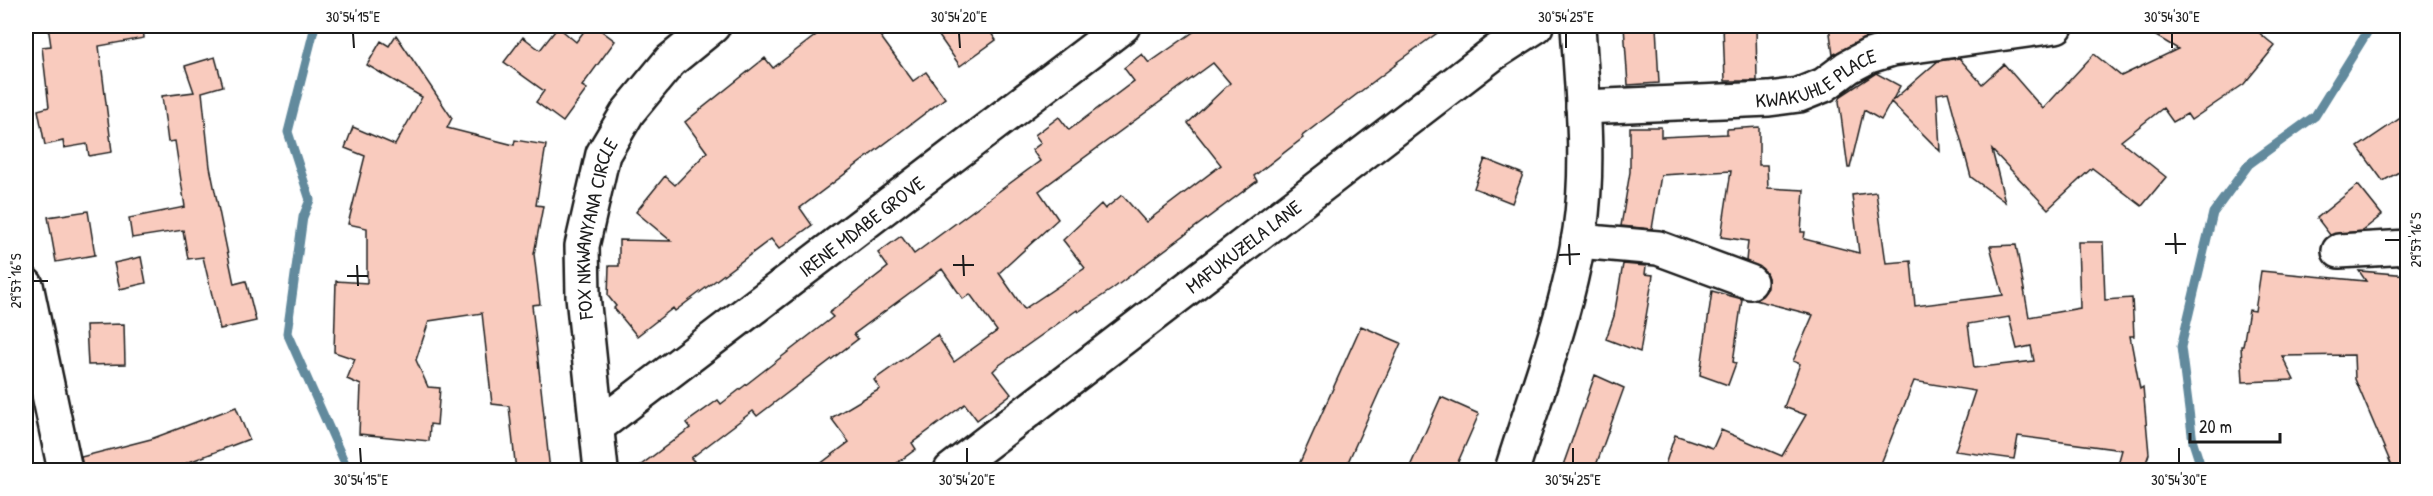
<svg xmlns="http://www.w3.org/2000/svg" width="2433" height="496" viewBox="0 0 2433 496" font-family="'Patrick Hand',sans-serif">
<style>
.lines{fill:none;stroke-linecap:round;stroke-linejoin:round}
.stream{stroke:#628a9d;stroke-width:9}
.building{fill:#f9cbbe;stroke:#1c1c1c;stroke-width:1.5;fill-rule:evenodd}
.minor-casing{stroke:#1c1c1c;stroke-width:38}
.minor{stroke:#fff;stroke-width:33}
.ticks{fill:none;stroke:#1c1c1c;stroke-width:2}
.labels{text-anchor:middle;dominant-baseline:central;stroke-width:6;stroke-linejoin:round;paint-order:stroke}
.street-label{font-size:20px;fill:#1c1c1c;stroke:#fff}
.neatline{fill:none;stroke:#1c1c1c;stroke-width:2}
.ticks-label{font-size:15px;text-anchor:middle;fill:#1c1c1c}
</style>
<rect width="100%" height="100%" fill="#fff"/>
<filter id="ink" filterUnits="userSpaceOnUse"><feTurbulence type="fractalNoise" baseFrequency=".0167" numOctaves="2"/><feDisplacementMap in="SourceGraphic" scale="12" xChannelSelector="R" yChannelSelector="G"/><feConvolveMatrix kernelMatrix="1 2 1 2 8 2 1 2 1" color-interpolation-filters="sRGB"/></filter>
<g filter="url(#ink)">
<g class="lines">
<!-- stream -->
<path class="stream" d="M315,26L288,132L310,200L303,217L287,333L348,470
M2202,470L2193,442L2181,347L2213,213L2249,164L2315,116L2371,26"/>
</g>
<!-- building -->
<path class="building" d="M48,26H143L144,38L99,46L112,152L89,156L87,144L64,148L63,141L45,145L38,110L49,107L42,47L51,46Z
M588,26H595L615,41L582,86L587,89L563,122L536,102L544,91L504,62L523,37L540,50L558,27L576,42Z
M828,26H873L913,81L926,72L945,98L800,208L812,225L779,249L771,239L675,311L673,308L637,336L614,308L616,306L608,296L609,266H619V240L671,241L636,212L665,176L675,185L707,152L685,122L765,58L773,68Z
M932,26H986L996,40L960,66Z
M1202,26H1447L1397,62L1398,63L1302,136L1303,138L1254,176L1257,181L1111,290L1078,312L1077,310L998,366L993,371L1011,394L977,420L965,404L912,443L916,449L886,471H811L849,442L831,418L880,389L874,380L937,335L954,362L997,331L970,294L963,299L942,269L854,334L858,339L757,416L753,411L691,458L694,461L682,471H633L690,428L686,423L718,400L721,404L833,317L829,313L888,267L878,253L901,236L914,254L1040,161L1032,150L1041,143L1035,135L1059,117L1069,130L1134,81L1124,68L1142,54L1149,63ZM1213,63L1230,83L1188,123L1221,165L1146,222L1122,195L1105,209L1101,204L1063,240L1085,268L1024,309L999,273L1058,219L1039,191Z
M1624,26H1656L1659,83L1628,85Z
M1723,26H1756L1757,81H1725Z
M1829,26H1866L1867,37L1833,55Z
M2139,26H2251L2275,46L2244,84L2191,120L2187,114L2173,122L2163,108L2121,141L2166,177L2142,206L2092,168L2048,209L1992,150L2005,202L1971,177L1948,92L1937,94L1940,151L1891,102L1881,120L1864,110L1850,168H1848L1839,101L1841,96L1876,73L1900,86L1892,101L1938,61L1959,58L1982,84L2004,64L2043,109L2094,54L2121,76L2178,49Z
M396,35L452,118L447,128L514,145L515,140L546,145L536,205L543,206L534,254L540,304L532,305L550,471H516L509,406L492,404L482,313L429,321L416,360L428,387L440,388L437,425L430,424L429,441L359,434L361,385L347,379L355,359L334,352L336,281L367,283V228L348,224L365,156L345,148L353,127L395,145L422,97L367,65L381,41L389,46Z
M215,57L223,86L202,92L210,167L234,284L246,281L256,321L220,329L203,257L188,259L183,230L132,238L129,218L185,207L175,141L168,142L162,96L194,92L185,66Z
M2408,113V167L2383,181L2358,147Z
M1630,127H1661V137L1727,134V129L1759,127V165H1767L1768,188L1804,190L1801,232H1805L1804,239L1859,253L1852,195L1876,192L1886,263L1911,261L1915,306L2003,295L1990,246L2016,245L2029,317L2080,308L2078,242H2103L2105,300L2132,298L2134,336H2130L2140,389L2143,387L2149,454L2143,471H2116L2122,450L2018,436L2014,459L1955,451L1975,391L1914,381L1878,471H1663L1675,435L1713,448L1721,430L1782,456L1806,415L1784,407L1800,364L1793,361L1813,315L1755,300L1762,296L1768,288V278L1765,271L1746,261L1748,241L1721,237L1731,171L1661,175L1652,229L1621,226L1630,172ZM2009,317L2017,349L2031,346L2034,361L1974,368L1968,324Z
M1485,159L1523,174L1512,203L1474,188Z
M2358,185L2382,215L2362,231L2330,235L2317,218Z
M88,211L95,255L56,262L48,217Z
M141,257L146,283L120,289L114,263Z
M1623,264L1646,266L1645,274L1653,275L1640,352L1606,339L1614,316Z
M2261,271L2366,281L2359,271L2408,275V471H2394L2355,379L2354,355L2282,356L2294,380L2243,382L2241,346H2243L2249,310L2255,311Z
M1712,291L1742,299L1733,362L1736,363L1728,385L1700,375Z
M124,324L125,364L88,365L86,325Z
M1361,326L1401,343L1344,471H1296Z
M1595,375L1624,388L1594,471H1561Z
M1441,397L1479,414L1454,471H1408Z
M236,407L249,439L179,466L181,471H83L81,457L151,439Z"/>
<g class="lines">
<defs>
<g id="minor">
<path id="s1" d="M1583,107L1769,99L1799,95L1824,85L1848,67L1869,56L1892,49L2056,26"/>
<path d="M1578,241L1658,248L1750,282"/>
<path d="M2339,251L2408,247"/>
<path d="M26,285L65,470"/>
<path id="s2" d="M597,427L1123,26"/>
<path id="s3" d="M601,470L583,296L582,246L603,154L628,112L670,61L713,26"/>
<path id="s4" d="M951,470L1494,53L1536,26"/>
<path d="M1512,470C1536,392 1568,312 1580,230C1590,162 1582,93 1578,26"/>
</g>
</defs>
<!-- minor casing -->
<use href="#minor" class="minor-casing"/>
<!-- minor -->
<use href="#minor" class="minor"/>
</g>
</g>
<!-- ticks -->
<path class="ticks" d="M353,33L354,48M959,33L960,48M1566,33V48M2172,33V48M2175,233L2176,254M2385,240H2400M1569,244L1570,265M2165,244H2186M963,255L964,276M1559,255L1580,254M357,265L358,286M953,265H974M347,276H368M33,281H48M360,448L361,463M967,448V463M1573,448V463M2179,448V463"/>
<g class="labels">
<!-- street labels -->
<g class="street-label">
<text stroke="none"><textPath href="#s1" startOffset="238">KWAKUHLE PLACE</textPath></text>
<text stroke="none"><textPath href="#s2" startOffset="332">IRENE MDABE GROVE</textPath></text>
<text stroke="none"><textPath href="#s3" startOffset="244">FOX NKWANYANA CIRCLE</textPath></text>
<text stroke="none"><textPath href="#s4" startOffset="368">MAFUKUZELA LANE</textPath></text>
</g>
</g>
<!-- margin -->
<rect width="2433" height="496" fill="none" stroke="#fff" stroke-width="66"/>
<!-- scale -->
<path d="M2190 433v9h90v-9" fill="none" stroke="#1c1c1c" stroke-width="3"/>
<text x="2199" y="433" font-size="18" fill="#1c1c1c" stroke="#ffffff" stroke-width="4.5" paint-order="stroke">20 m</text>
<rect x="33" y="33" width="2367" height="430" class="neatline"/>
<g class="ticks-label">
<text x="353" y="22">30°54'15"E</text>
<text x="959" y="22">30°54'20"E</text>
<text x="1566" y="22">30°54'25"E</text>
<text x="2172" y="22">30°54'30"E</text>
<text transform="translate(2416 240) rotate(-90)" y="5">29°57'16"S</text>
<text transform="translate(16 281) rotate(-90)" y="5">29°57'16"S</text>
<text x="361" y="485">30°54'15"E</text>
<text x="967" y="485">30°54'20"E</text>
<text x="1573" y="485">30°54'25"E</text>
<text x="2179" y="485">30°54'30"E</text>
</g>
</svg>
